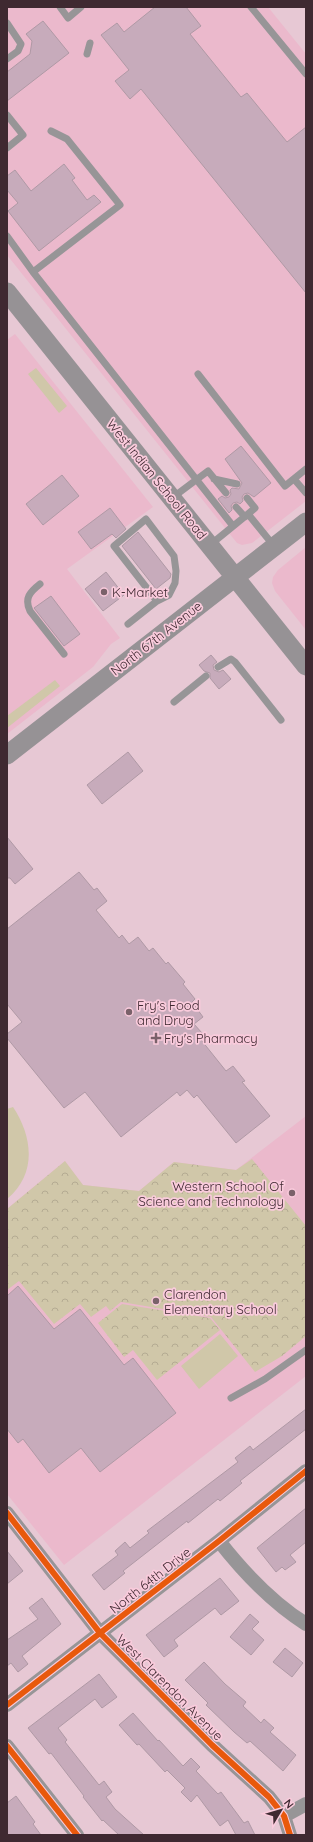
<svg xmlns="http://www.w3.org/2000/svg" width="313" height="1842" viewBox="0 0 313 1842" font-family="Quicksand,sans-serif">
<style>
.built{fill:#ebb9cc}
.green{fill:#d0c7a9}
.park{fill:url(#park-crowns)}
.building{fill:#c7abbb;stroke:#af99a5}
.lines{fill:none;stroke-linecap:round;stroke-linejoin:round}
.service{stroke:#979597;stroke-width:7}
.minor{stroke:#979597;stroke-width:14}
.secondary{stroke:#969295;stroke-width:19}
.cycleway-casing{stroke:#facbdc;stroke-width:8}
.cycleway{stroke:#e8590c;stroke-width:6}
.poi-dot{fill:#7a616a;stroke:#facbdc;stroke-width:1.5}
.labels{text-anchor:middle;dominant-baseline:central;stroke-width:3.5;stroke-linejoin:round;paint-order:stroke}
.street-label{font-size:13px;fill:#3f2931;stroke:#facbdc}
.poi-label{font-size:13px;fill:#3f2931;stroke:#facbdc;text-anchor:start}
</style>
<defs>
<pattern id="park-crowns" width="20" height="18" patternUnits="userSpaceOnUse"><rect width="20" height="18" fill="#d0c7a9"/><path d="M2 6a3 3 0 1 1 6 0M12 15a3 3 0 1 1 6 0" fill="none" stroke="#b4ab92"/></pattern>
</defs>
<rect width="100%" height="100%" fill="#e7c8d4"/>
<!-- built -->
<path class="built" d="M7,7H268L306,54V501L252,543L242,545L237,543L7,255Z
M15,334L153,507L67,569L120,638L111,644L93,667L7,734V340Z
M306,547V630L275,591L272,583L273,577L278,570Z
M306,1116V1376L64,1565L7,1494V1209L65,1161L83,1185L139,1191L174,1162L236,1170Z"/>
<!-- green -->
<path class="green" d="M36,368L67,406L59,413L28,374Z
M55,680L60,686L7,728V716Z
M13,1107C33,1137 37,1174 7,1199V1109Z
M220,1334L238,1356L199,1389L181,1366Z"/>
<!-- park -->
<path class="park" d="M252,1159L306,1226V1336L282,1356L255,1372L211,1317L121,1302L110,1311L106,1306L91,1317L80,1304L54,1324L19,1281L7,1290V1209L65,1161L83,1185L139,1191L174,1162L236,1170Z
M122,1304L210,1318L220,1330L157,1380L133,1350L124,1357L98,1323Z"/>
<!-- building -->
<path class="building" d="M155,7H186L201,26L190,34L241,97L247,93L287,142L306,127V293L141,89L130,99L115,81L129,70L101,35L117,23L124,32Z
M43,21L69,53L7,101V72L30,54L32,41L26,34Z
M64,164L75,178L72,180L87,200L94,195L101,202L39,251L8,211L18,203L7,190V176L15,170L31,191Z
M241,446L271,483L254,497L248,493L244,494L242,497L243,501L240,504L237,502L233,503L231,506L232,510L229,513L218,499L222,496L225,498L229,497L231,494L230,490L232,488L239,489L242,483L225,459Z
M62,475L79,496L43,525L26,504Z
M110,508L126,529L116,538L112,534L91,549L78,532Z
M138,532L171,574L170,578L156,589L122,546Z
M106,572L124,595L103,611L85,589Z
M51,596L80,634L64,646L34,608Z
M211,655L217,662L213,665L214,670L219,672L223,670L231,679L219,689L210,678V673L204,671L199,665Z
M128,752L143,771L102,804L87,785Z
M7,837L33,869L15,884L10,878H7Z
M79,872L94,890L97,888L107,901L96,910L119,938L122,935L129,944L138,937L149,951L153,948L166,964L168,962L185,982L183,984L195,999L192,1002L203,1017L194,1024L202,1033L198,1036L226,1071L233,1066L245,1081L242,1082L270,1116L236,1143L197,1095L194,1098L187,1090L180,1096L177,1092L121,1137L85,1092L64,1108L7,1038V1034L22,1022L7,1004V929Z
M18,1286L54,1329L80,1309L124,1365L133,1358L176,1413L100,1472L81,1448L49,1473L23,1439L18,1443L7,1429V1296Z
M306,1409V1429L240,1481L242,1483L220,1501L218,1499L188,1523L187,1521L123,1571L125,1573L104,1590L92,1575L118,1555L115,1551L125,1542L130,1548L149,1533L147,1531L238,1462L235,1458L250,1446L253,1450Z
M306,1508V1542L290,1555L296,1562L285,1570L282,1567L276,1572L257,1548Z
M7,1551L23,1571L7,1584Z
M220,1578L239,1601L221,1615L215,1608L174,1640L178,1646L164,1657L146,1635Z
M42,1598L61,1624L22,1656L28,1664L18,1672L11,1663L7,1666V1640L38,1619L29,1608Z
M250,1614L259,1622L252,1629L264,1640L251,1655L230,1637Z
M285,1648L303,1663L292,1677L273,1662Z
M204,1662L225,1684L246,1702L243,1706L261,1723L264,1719L274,1728L270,1732L296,1755L283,1771L250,1741L247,1743L234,1732L206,1705L208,1703L185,1680Z
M99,1674L117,1697L102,1708L95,1699L58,1728L67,1740L65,1742L99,1785L104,1781L112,1792L106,1797L115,1809L144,1835H119L103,1820L102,1821L83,1797L84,1796L51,1753L49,1754L28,1728Z
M133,1713L158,1741L159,1740L183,1766L191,1758L200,1767L196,1771L218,1794L221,1792L244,1823L248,1821L255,1835H236L228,1820L220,1826L197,1795L191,1802L181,1792L185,1788L167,1770L165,1772L139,1744L137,1745L119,1725Z
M16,1796L35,1822L33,1824L41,1835H7V1803Z"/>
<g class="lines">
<!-- service -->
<path class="service" d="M60,7L68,18L81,7
M251,7L306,74
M7,23L21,44L18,51L7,59
M87,54L90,43
M7,115L23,135L7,148
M7,236L33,272L120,205L67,139L51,131
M33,272L233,526
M198,374L285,486L306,469
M214,479L237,484
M294,479L306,493
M172,498L208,471L226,493
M247,498L255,508L248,514
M236,507L245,517
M210,545L248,514L274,546
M40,584C30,592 24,598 30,611L64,654
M128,624L157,601L169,595L175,583L176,571L174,556L146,519L114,546L157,601
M218,667L231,659L235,662L281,720
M174,702L206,676
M231,1398L265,1379L306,1350"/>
<!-- minor -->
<path class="minor" d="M7,1513L100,1633L212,1745L269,1797L284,1816L290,1835
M219,1541C244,1573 271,1602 306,1624
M7,1705L219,1541L306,1471
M7,1746L77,1835
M284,1816L306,1804"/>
<!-- secondary -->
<path class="secondary" d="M7,292L306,666
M7,755L306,522"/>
<defs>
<path id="cycleway" d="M7,1513L100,1633L212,1745L269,1797L284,1816L290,1835
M7,1705L219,1541L306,1471
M7,1746L77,1835"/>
</defs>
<!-- cycleway casing -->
<use href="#cycleway" class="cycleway-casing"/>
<!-- cycleway -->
<use href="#cycleway" class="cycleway"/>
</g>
<!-- markers -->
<g class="poi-dot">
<circle cx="104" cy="592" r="4"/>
<circle cx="129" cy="1012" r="4"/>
<path d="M154 1032h4v4h4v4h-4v4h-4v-4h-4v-4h4z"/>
<circle cx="292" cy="1193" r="4"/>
<circle cx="156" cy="1301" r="4"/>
</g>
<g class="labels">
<!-- street labels -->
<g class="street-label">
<text transform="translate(157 479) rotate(51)">West Indian School Road</text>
<text transform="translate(156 638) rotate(-38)">North 67th Avenue</text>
<text transform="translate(150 1580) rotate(-38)">North 64th Drive</text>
<text transform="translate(170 1687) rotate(45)">West Clarendon Avenue</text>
</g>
<!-- poi labels -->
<g class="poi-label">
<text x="112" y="592">K-Market</text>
<text x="137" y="1005">Fry's Food<tspan x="137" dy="15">and Drug</tspan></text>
<text x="164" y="1038">Fry's Pharmacy</text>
<text x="284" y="1186" text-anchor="end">Western School Of<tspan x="284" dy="15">Science and Technology</tspan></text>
<text x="164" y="1294">Clarendon<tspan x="164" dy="15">Elementary School</tspan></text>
</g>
</g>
<!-- border -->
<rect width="313" height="1842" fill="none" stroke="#3f2931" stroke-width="16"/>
<!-- north arrow -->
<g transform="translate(281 1810) rotate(52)" stroke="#facbdc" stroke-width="3" paint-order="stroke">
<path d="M0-3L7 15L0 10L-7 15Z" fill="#3f2931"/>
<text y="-6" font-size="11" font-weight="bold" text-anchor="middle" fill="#3f2931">N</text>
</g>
</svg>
